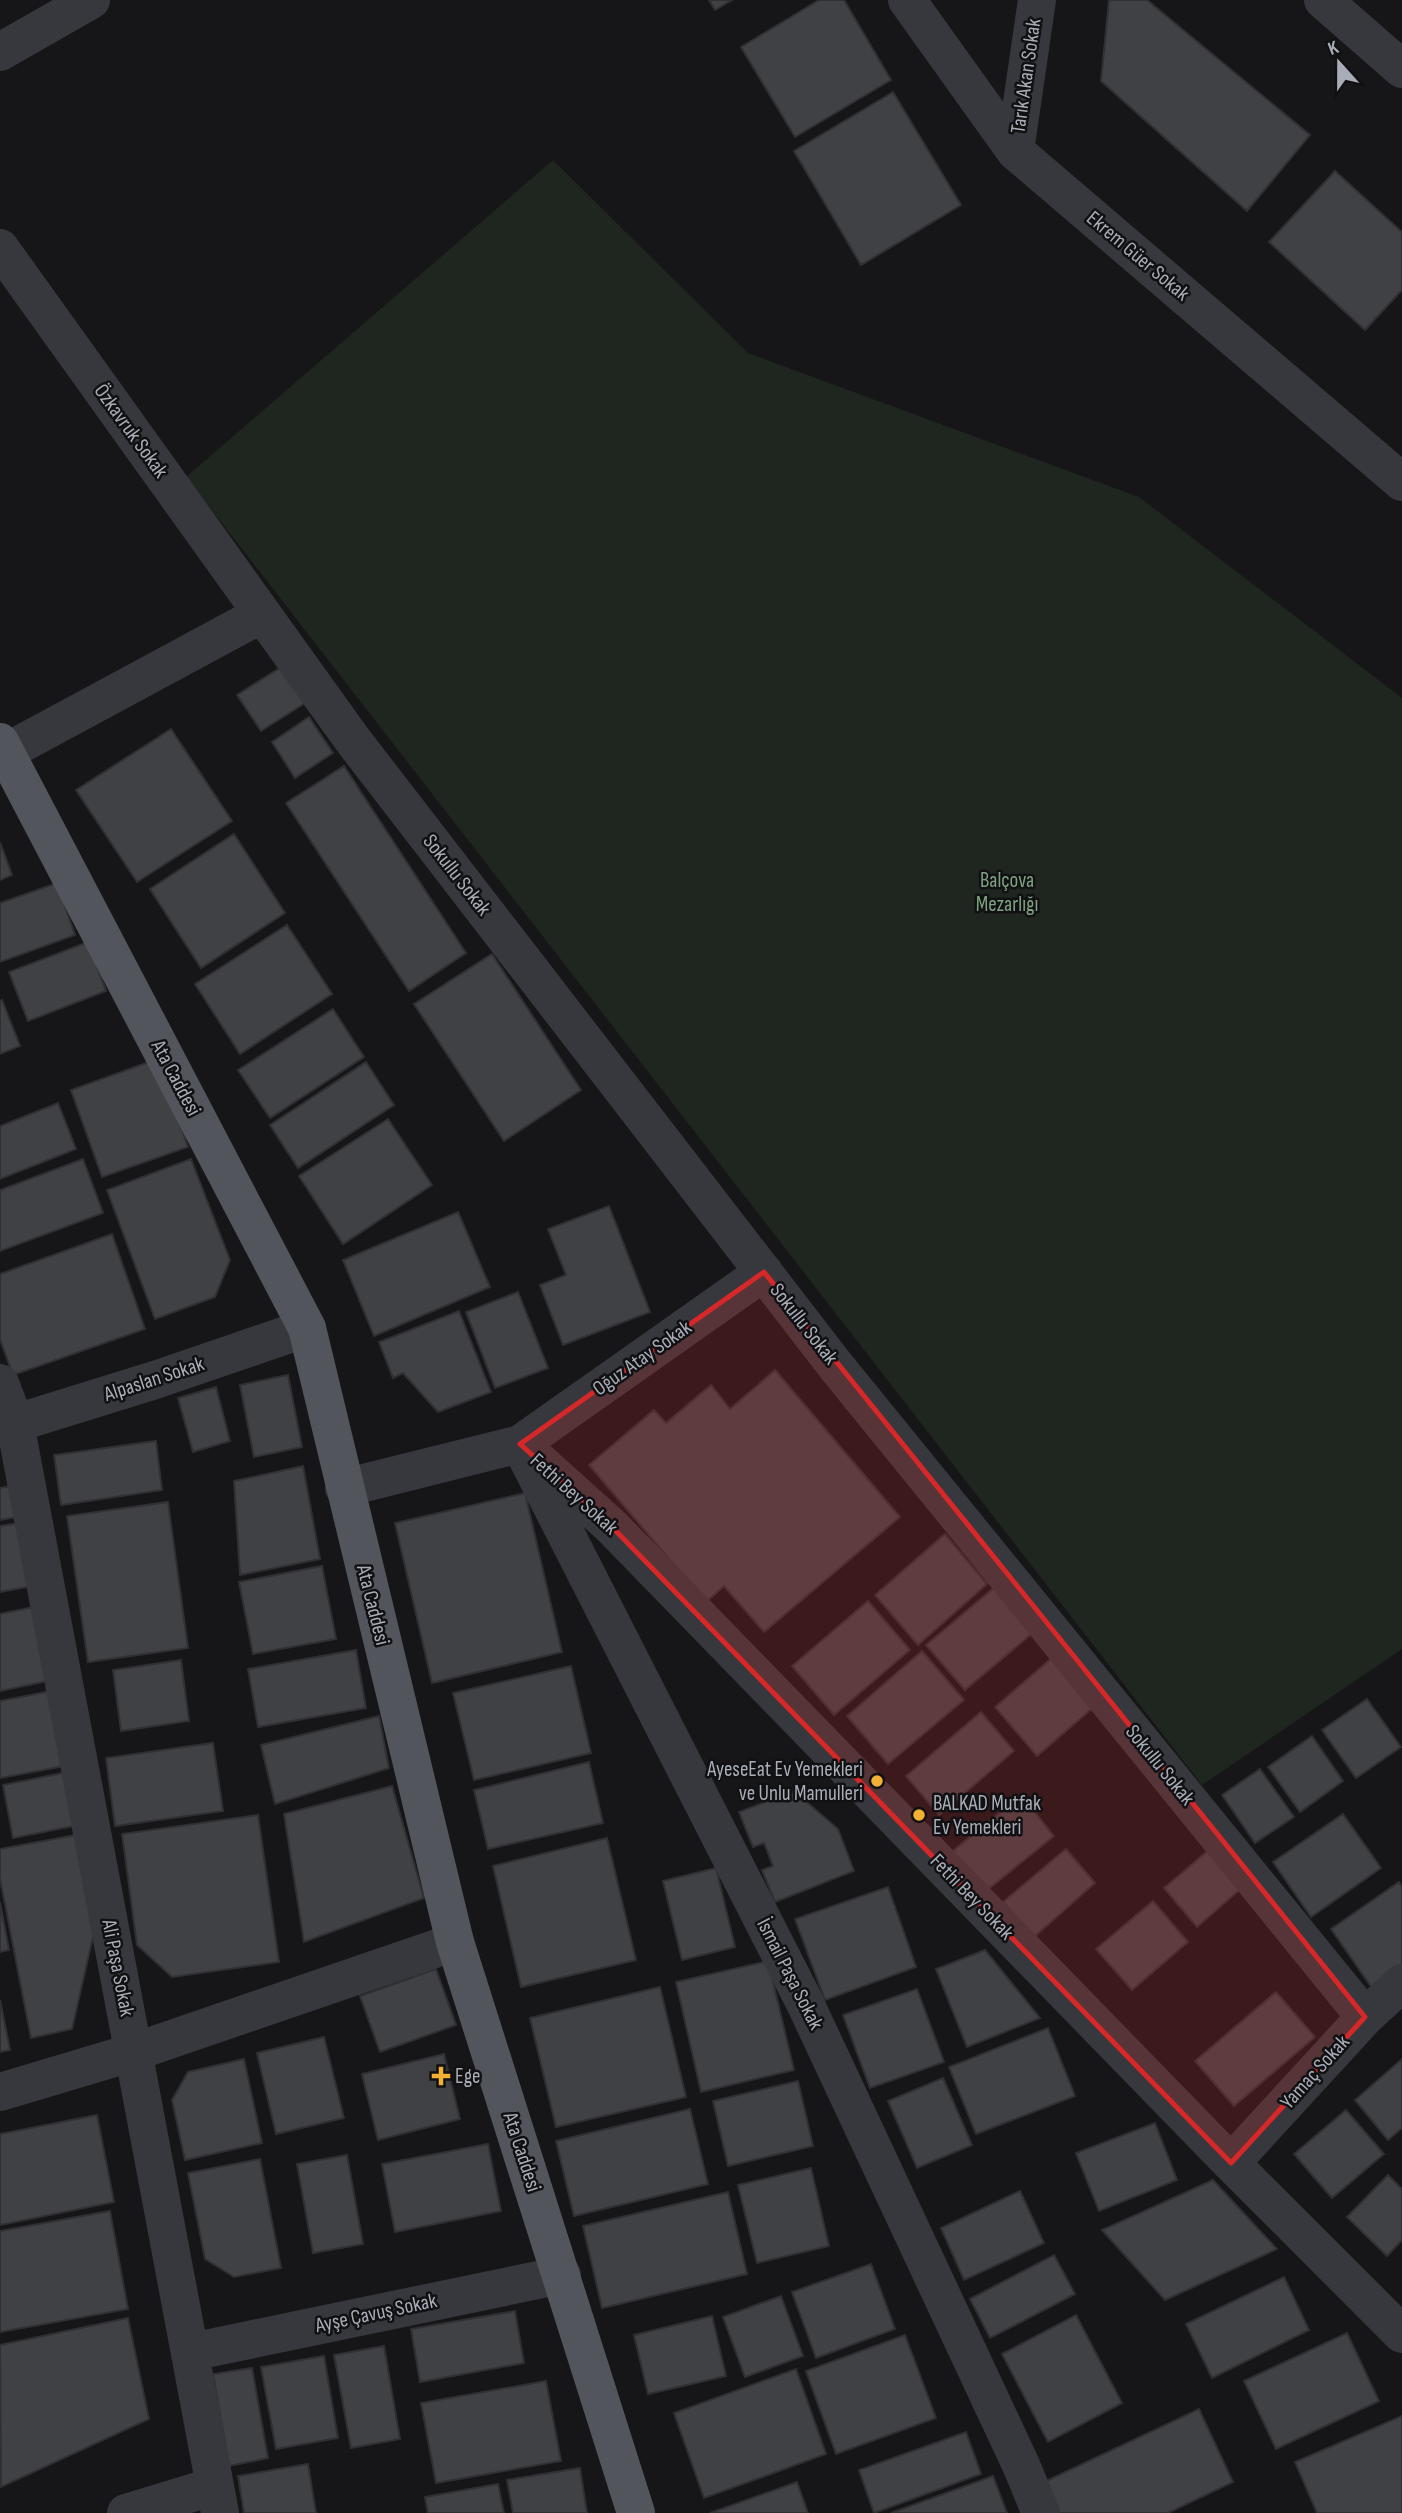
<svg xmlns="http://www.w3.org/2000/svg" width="1402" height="2513" viewBox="0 0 1402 2513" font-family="'Sofia Sans Condensed',sans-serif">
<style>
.green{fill:#1e261f}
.building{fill:#404145;stroke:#303034;stroke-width:2}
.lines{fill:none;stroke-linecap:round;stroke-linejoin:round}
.minor{stroke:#37383d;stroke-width:38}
.major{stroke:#53555c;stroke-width:38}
.marked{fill:#d62828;fill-opacity:0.2;stroke:#d62828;stroke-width:5;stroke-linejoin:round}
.poi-dot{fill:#f2b134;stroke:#111113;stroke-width:2.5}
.labels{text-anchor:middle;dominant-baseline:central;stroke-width:5;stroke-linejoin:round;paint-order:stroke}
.street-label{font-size:21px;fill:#a8adb8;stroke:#111113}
.park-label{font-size:21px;fill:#7fa381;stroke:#111113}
.poi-label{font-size:21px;fill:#a8adb8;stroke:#111113;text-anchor:start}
</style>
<rect width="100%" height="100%" fill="#161618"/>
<!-- green -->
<path class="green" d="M553,160L748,353L1139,497L1402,698V1649L1202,1785L186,477Z"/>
<!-- building -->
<path class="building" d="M709,0H732L715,10Z
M819,0H844L891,80L795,137L741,47Z
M1109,0H1147L1310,135L1247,211L1101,81Z
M893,92L961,205L861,265L794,151Z
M1335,171L1402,232V290L1365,330L1269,242Z
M286,664L310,700L261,731L237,695Z
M309,717L333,753L295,778L272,742Z
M171,729L232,821L137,882L76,790Z
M344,766L466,953L409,991L286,803Z
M234,834L285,913L201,968L150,889Z
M0,842L12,875L0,880Z
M57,883L75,935L0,962V903Z
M287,925L332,994L240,1054L195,984Z
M88,942L106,991L28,1021L9,972Z
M492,954L581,1090L504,1141L414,1004Z
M2,1000L20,1046L0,1054V1001Z
M333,1009L364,1057L270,1118L238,1070Z
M157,1059L188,1147L102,1177L71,1090Z
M366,1062L394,1105L298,1168L270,1125Z
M58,1103L76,1149L0,1179V1126Z
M388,1119L432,1185L343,1244L299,1176Z
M83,1159L103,1213L0,1251V1190Z
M191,1159L230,1260L215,1297L155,1319L107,1190Z
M609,1206L650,1312L563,1345L540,1285L566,1275L548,1229Z
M458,1212L490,1287L374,1336L343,1260Z
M112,1234L145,1329L13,1375L0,1339V1274Z
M518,1292L548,1368L495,1388L466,1312Z
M459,1311L491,1392L438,1412L403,1373L393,1378L379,1342Z
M775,1370L900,1517L764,1632L724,1586L706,1602L589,1465L654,1410L666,1423L711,1385L730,1409Z
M288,1375L302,1447L254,1457L240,1385Z
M216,1387L230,1441L193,1452L178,1398Z
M156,1441L162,1490L61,1505L54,1455Z
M303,1466L320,1559L240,1575L234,1481Z
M17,1485L23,1516L0,1520V1488Z
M525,1493L562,1652L432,1683L395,1523Z
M168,1502L188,1648L88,1662L67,1516Z
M20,1523L32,1586L0,1592V1526Z
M945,1534L987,1584L918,1645L875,1595Z
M322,1566L336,1639L253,1654L239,1582Z
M996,1586L1035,1631L965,1690L926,1645Z
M868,1601L910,1650L834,1715L792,1666Z
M34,1607L48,1681L0,1691V1614Z
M356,1650L366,1708L258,1727L248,1669Z
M922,1651L964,1700L888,1764L847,1716Z
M1060,1651L1102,1700L1037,1756L995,1707Z
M181,1660L189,1721L121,1731L113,1670Z
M571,1666L591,1753L474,1780L453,1693Z
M51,1691L65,1766L0,1778V1701Z
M1367,1699L1401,1747L1356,1778L1322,1730Z
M981,1712L1014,1751L939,1815L906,1776Z
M379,1716L389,1768L275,1804L261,1745Z
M1312,1736L1343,1781L1300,1812L1268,1767Z
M213,1743L223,1811L115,1826L106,1758Z
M589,1762L603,1823L488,1849L474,1790Z
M1260,1769L1294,1817L1255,1843L1222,1795Z
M63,1773L74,1826L13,1838L3,1785Z
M392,1786L424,1898L304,1942L284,1814Z
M794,1791L838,1829L854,1871L775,1902L762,1870L773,1866L764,1843L753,1847L739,1812Z
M1021,1795L1054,1836L981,1895L948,1855Z
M1343,1814L1381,1868L1311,1917L1273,1862Z
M258,1815L279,1962L172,1977L137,1945L122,1834Z
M81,1834L97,1919L72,2029L31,2038L0,1879V1849Z
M607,1838L636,1960L521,1987L493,1866Z
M1211,1848L1244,1886L1197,1927L1164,1888Z
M1066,1849L1095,1883L1034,1937L1003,1902Z
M716,1868L735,1947L682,1960L663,1881Z
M1399,1882L1402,1887V1966L1372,1988L1331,1929Z
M888,1887L916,1967L825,2000L795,1919Z
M1153,1901L1188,1942L1132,1990L1096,1949Z
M0,1902L9,1950L0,1952Z
M985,1950L1040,2018L967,2047L936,1969Z
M768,1961L794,2070L701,2092L676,1982Z
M436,1969L456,2025L380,2052L360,1996Z
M660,1987L686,2097L556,2127L530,2018Z
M917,1989L944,2062L870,2088L843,2015Z
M1276,1992L1315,2037L1234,2106L1195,2061Z
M0,2000L10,2050L0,2052Z
M1048,2028L1075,2096L976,2134L949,2067Z
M324,2037L344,2118L276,2134L257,2053Z
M444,2054L460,2119L378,2140L362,2074Z
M244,2059L262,2143L185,2160L172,2100L188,2072Z
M1402,2059V2128L1388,2140L1355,2100Z
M943,2078L972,2145L917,2168L888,2101Z
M798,2081L813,2146L728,2166L713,2101Z
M690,2109L708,2184L574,2216L556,2141Z
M1346,2110L1384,2154L1332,2198L1294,2154Z
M97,2115L114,2202L0,2225V2134Z
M1155,2123L1177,2180L1099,2211L1076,2153Z
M488,2144L501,2211L395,2232L382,2164Z
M347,2155L363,2244L313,2253L297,2164Z
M260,2159L281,2268L234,2277L205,2259L188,2173Z
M811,2168L829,2246L757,2263L738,2185Z
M1388,2175L1402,2189V2240L1387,2256L1347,2217Z
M1213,2180L1277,2249L1165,2300L1102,2230Z
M1020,2191L1044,2243L964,2280L941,2228Z
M728,2192L747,2274L602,2308L583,2226Z
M110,2211L128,2309L0,2332V2231Z
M1054,2255L1075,2294L990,2338L970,2299Z
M871,2264L895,2329L816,2358L792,2292Z
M1284,2277L1309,2330L1212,2378L1186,2324Z
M781,2296L803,2356L745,2377L723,2317Z
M515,2311L524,2363L420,2382L411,2329Z
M1076,2315L1122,2403L1048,2442L1002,2354Z
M712,2316L726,2376L648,2394L634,2335Z
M128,2318L149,2419L1,2487L0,2345Z
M1347,2333L1379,2401L1276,2449L1244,2381Z
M905,2335L936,2418L836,2454L806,2371Z
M384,2346L400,2439L351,2448L334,2355Z
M324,2356L338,2438L276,2449L261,2367Z
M252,2368L268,2458L229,2466L213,2374Z
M796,2369L826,2454L704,2498L674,2413Z
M546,2381L561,2461L436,2483L421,2403Z
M1199,2409L1233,2482L1168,2513H1058L1044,2482Z
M1402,2416V2513H1317L1295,2462Z
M966,2432L981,2474L874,2513L859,2470Z
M308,2464L316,2513H244L238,2476Z
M580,2468L587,2513H513L507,2480Z
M993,2476L1007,2513H891Z
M797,2482L808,2513H710Z
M498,2484L504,2513H428L425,2497Z"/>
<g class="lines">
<!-- minor -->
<path class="minor" d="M907,0L1015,151L1402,482
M1323,0L1402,69
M0,52L91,0
M1015,151L1037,0
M0,248L352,739L835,1365L1365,2017
M6,752L262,614
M764,1272L520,1444L805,2003L1021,2465L1041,2513
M0,1383L15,1423L220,2513
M0,1428L155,1380L307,1328
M344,1488L520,1444L611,1526L1231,2163L1402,2334
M0,2092L134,2052L455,1942
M1231,2163L1365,2017L1402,1983
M191,2352L562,2275
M126,2513L215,2486"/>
<!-- major -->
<path class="major" d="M0,742L307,1328L455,1942L636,2513"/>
</g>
<!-- marked area -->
<path class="marked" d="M764,1272L1365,2017L1231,2163L611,1526L520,1444Z"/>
<!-- markers -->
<g class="poi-dot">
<circle cx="877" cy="1781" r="7"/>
<circle cx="919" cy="1815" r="7"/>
<path d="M437.5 2065.5h7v7h7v7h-7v7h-7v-7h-7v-7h7z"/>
</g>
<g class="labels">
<!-- street labels -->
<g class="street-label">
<text transform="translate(1026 76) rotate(-82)">Tarık Akan Sokak</text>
<text transform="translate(1138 256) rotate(40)">Ekrem Güer Sokak</text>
<text transform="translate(131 431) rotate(54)">Özkavruk Sokak</text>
<text transform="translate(457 875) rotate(52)">Sokullu Sokak</text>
<text transform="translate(176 1078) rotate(62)">Ata Caddesi</text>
<text transform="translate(804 1324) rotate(52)">Sokullu Sokak</text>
<text transform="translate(642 1358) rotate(-35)">Oğuz Atay Sokak</text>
<text transform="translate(154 1379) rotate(-18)">Alpaslan Sokak</text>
<text transform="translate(574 1494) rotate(42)">Fethi Bey Sokak</text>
<text transform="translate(373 1605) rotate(76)">Ata Caddesi</text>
<text transform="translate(1160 1765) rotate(51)">Sokullu Sokak</text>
<text transform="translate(972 1897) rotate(46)">Fethi Bey Sokak</text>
<text transform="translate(118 1968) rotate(79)">Ali Paşa Sokak</text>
<text transform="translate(790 1974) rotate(63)">İsmail Paşa Sokak</text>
<text transform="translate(1315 2072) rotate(-48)">Yamaç Sokak</text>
<text transform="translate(522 2152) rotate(72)">Ata Caddesi</text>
<text transform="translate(376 2313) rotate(-12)">Ayşe Çavuş Sokak</text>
</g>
<!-- park labels -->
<g class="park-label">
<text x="1007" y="880">Balçova<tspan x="1007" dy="24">Mezarlığı</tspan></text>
</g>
<!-- poi labels -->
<g class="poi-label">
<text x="863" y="1769" text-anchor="end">AyeseEat Ev Yemekleri<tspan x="863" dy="24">ve Unlu Mamulleri</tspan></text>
<text x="933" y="1803">BALKAD Mutfak<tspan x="933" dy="24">Ev Yemekleri</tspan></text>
<text x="455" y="2076">Ege</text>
</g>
</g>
<!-- north arrow -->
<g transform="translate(1339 63) rotate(339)" stroke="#111113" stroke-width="5" paint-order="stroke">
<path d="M0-5L12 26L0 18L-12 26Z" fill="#a8adb8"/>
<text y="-10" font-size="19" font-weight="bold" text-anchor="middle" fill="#a8adb8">K</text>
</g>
</svg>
